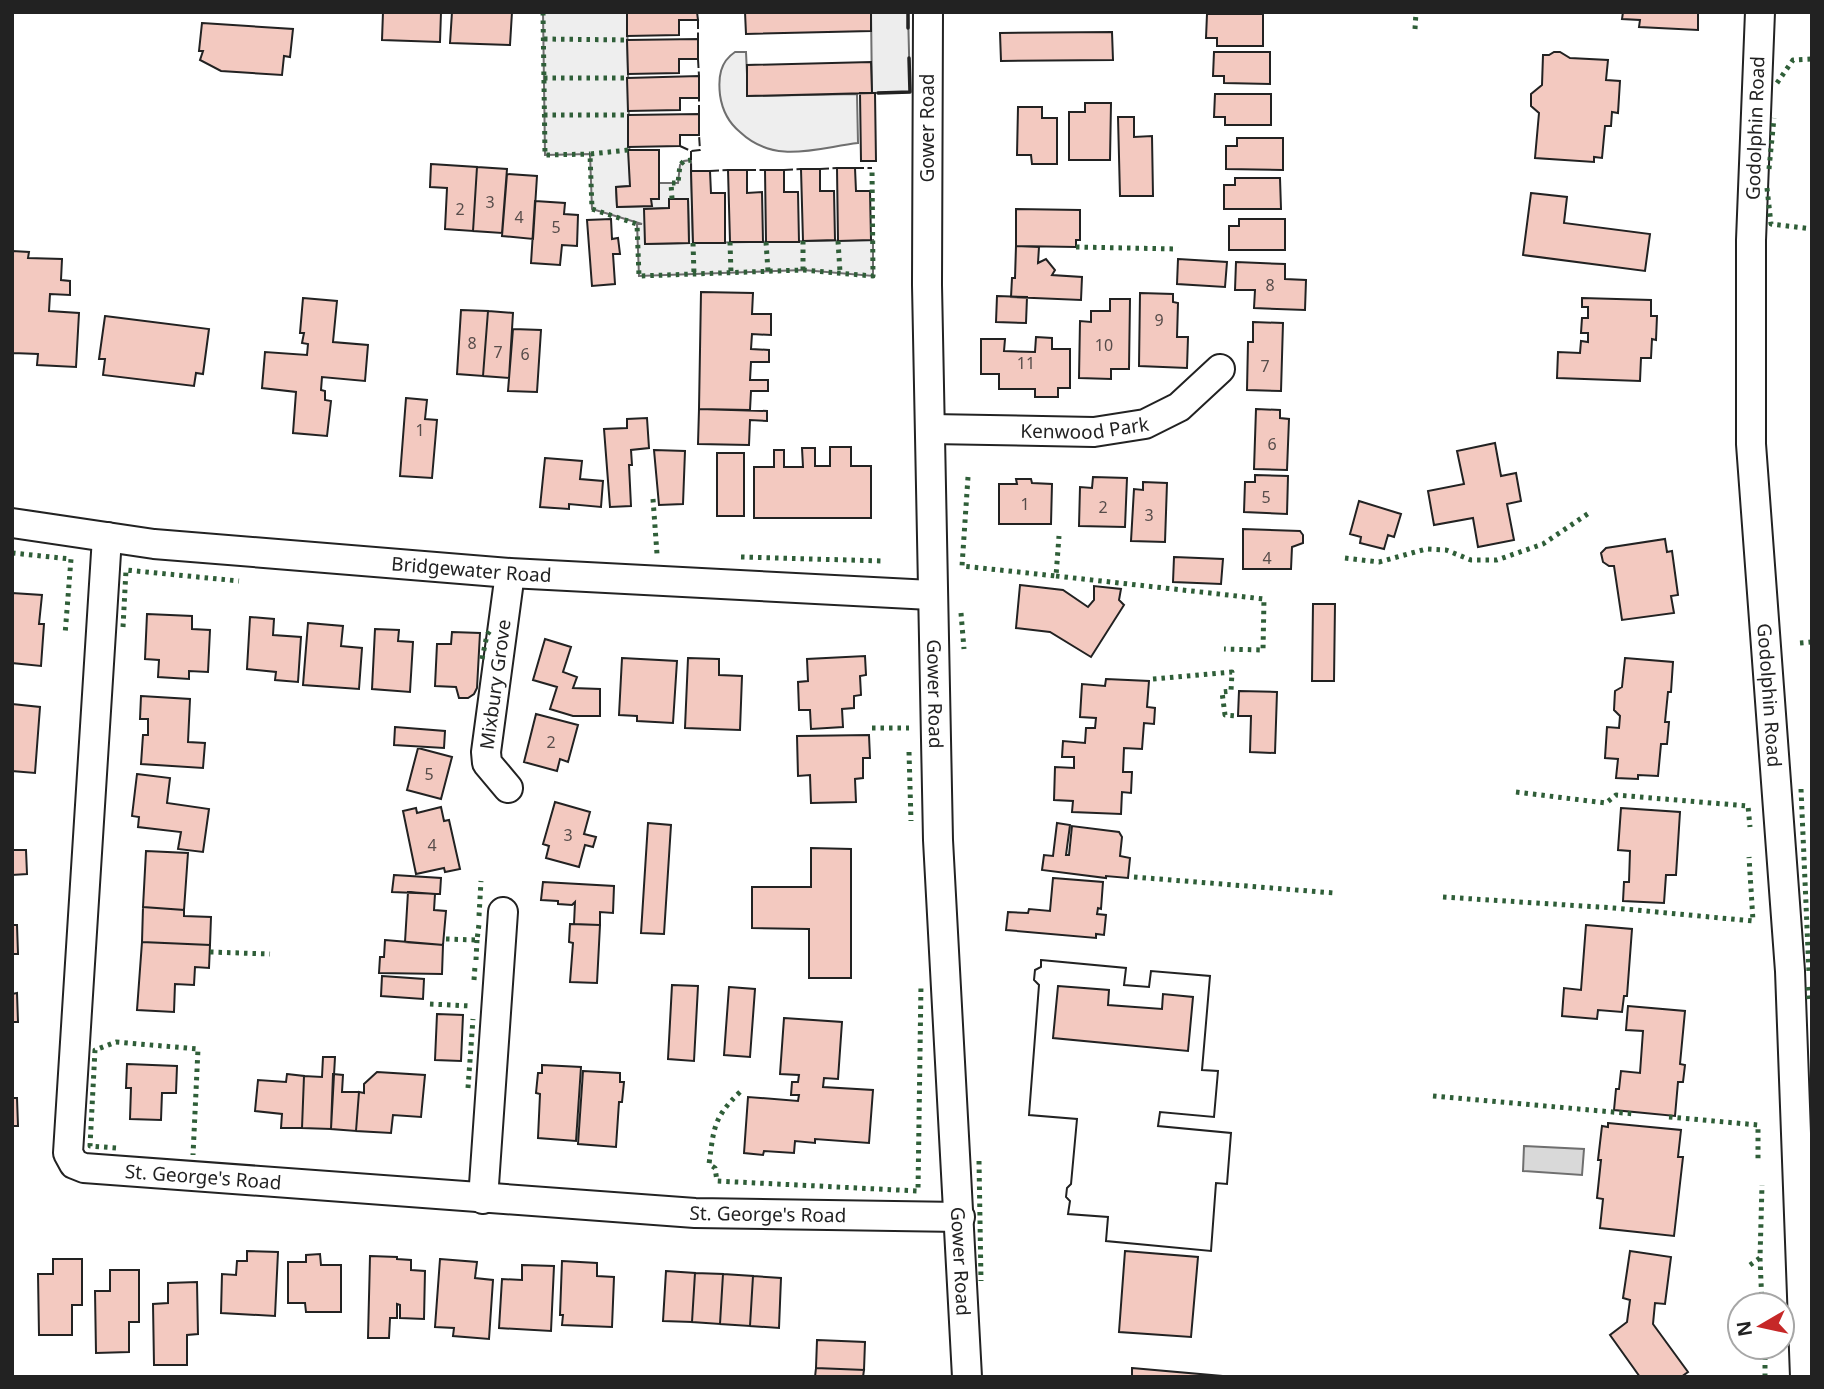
<svg xmlns="http://www.w3.org/2000/svg" width="1824" height="1389" viewBox="0 0 1824 1389" font-family="'Noto Sans',sans-serif">
<style>
.green{fill:#eee;stroke:#6f6f6f;stroke-width:2;fill-rule:evenodd}
.parking{fill:#ededed;stroke:#6f6f6f;stroke-width:2}
.water{fill:#d9d9d9;stroke:#6f6f6f;stroke-width:2}
.building{fill:#f3c9c0;stroke:#222;stroke-width:2;fill-rule:evenodd}
.lines{fill:none;stroke-linecap:round;stroke-linejoin:round}
.minor-casing{stroke:#222;stroke-width:32}
.minor{stroke:#fff;stroke-width:28}
.hedge{stroke:#2f5e38;stroke-width:5;stroke-dasharray:3.5 5;stroke-linecap:butt}
.fence{stroke:#222;stroke-width:2;stroke-dasharray:9 3.5;stroke-linecap:butt}
.wall{stroke:#222;stroke-width:3.5}
.labels{text-anchor:middle;dominant-baseline:central;stroke-width:5;stroke-linejoin:round;paint-order:stroke}
.number-label{font-size:16px;fill:#564c4a}
.street-label{font-size:19px;fill:#222;stroke:#fff}
</style>
<rect width="100%" height="100%" fill="#fff"/>
<!-- green -->
<path class="green" d="M543,12H627L630,186L616,187L617,207L651,206V199H659V183H678L680,165L684,161L691,160L693,243L873,240V276L803,270L639,276L637,224H642L592,209L590,154L545,155ZM669,199H688L689,243L646,244L645,209L669,208Z
M735,52H746L748,96L857,94L858,143C816,148 775,165 740,132C729,123 722,109 720,95C718,77 720,62 735,52Z"/>
<!-- parking -->
<path class="parking" d="M871,12H908L910,92L872,93Z"/>
<!-- water -->
<path class="water" d="M1524,1146L1584,1149L1582,1175L1523,1171Z"/>
<!-- building -->
<path class="building" d="M383,12H441L440,42L382,40Z
M452,12H512L510,45L450,43Z
M627,12H697L698,20H679V35L627,36Z
M745,12H871V31L746,34Z
M1623,12H1698V30L1639,27L1640,20L1622,19Z
M1207,14H1263V46H1217V38H1206Z
M202,23L293,29L290,57L284,56L282,75L221,71L200,60L203,51H199Z
M1112,32L1113,60L1001,61L1000,33Z
M698,39V59H679V73L628,74L627,40Z
M1214,52H1270V84L1224,83V76H1213Z
M1554,52H1560L1570,58L1608,60L1606,80L1620,81L1618,113L1612,112L1611,126H1605L1602,158L1594,157V162L1535,158L1539,113L1531,106V94L1542,85L1543,55H1549Z
M871,62L872,93L747,96V65Z
M699,76V98H680V110L628,111L627,78Z
M860,93H875L876,161H861Z
M1215,94H1271V125H1225V117H1214Z
M1085,103H1111L1110,160H1069V112H1085Z
M1018,107H1042V118H1057V164H1032L1031,155H1017Z
M699,114V135H680V146L628,147V115Z
M1118,117H1134V137L1152,136L1153,196H1120Z
M1237,138H1283V170L1226,169V146H1237Z
M628,150H659V199H651L652,206L617,207L616,187L630,186Z
M431,164L477,167L473,231L445,229L447,188L430,187Z
M477,167L507,169L502,233L473,231Z
M837,168H855L856,191H870L871,240L838,241Z
M801,169H820V191H834L835,240L803,241Z
M728,170H747V193L762,192L763,242H730Z
M765,170H784V192H798L799,242H766Z
M691,171H710L711,193H725V243H693Z
M507,174L537,176L533,239L502,236Z
M1235,178H1280L1281,209H1224V185H1235Z
M1531,193L1567,197L1564,223L1650,234L1645,271L1523,255Z
M669,199H688L689,243L645,244L644,209L669,208Z
M535,201L565,203L564,214L578,215L577,246L562,245L560,265L531,263Z
M1016,209L1080,210V240H1076V247L1016,246Z
M611,219L612,239L618,238L620,254H613L615,284L592,286L587,220Z
M1239,219H1285V250H1229V226H1239Z
M1016,246L1039,247L1038,263L1046,259L1055,270L1052,275L1082,277L1081,300L1011,297L1012,278H1015Z
M12,251L29,252L28,258L62,259L61,280L70,281V295L50,294L49,311L79,313L76,367L37,365L38,354L13,353L12,362Z
M1178,259L1227,262L1225,287L1177,284Z
M1236,262L1285,264V279L1306,280L1305,310L1254,308L1255,290H1235Z
M701,292L753,293L752,314H771V335L752,334L751,349L769,350V362H751L750,380H768V391H751L750,410L699,409Z
M1140,293L1173,294V302L1178,303L1177,337H1188L1187,368L1139,366Z
M997,296L1027,297L1026,323L996,322Z
M303,298L337,301L333,342L368,345L365,381L322,377L321,390L325,391V400L331,401L327,436L293,433L296,392L262,388L265,352L307,355L308,344L302,343L304,333H300Z
M1582,298L1651,300V316H1657L1656,340L1652,339L1651,358H1641L1640,381L1557,378L1558,352L1580,353L1581,341L1588,342V333H1581L1582,318H1588V307H1582Z
M1110,299H1130L1129,369H1111V379L1079,378L1080,321L1091,322V311H1110Z
M461,310L488,311L483,376L457,374Z
M488,311L513,313L509,378L483,376Z
M105,316L209,329L203,374L196,373L194,386L103,375L105,359H99Z
M1253,322L1283,323L1281,391L1247,390L1248,342H1253Z
M513,329L541,330L537,392L508,391Z
M1036,337L1052,338V349H1070V388H1058V397H1035V389H999V374H981V339H1005L1004,351L1035,352Z
M406,398L427,400L425,419L437,420L432,478L400,476Z
M699,409L767,411V421L750,420L749,445L698,444Z
M1256,409L1280,410V418L1289,419L1287,470L1254,469Z
M647,418L649,448L631,450L632,465H629L631,506L610,507L604,429L627,428V419Z
M1495,443L1501,476L1516,473L1521,501L1507,504L1514,540L1478,547L1473,518L1434,525L1428,491L1464,484L1457,451Z
M830,447H851V466H871V518H754V467H774V450H784V467H803L802,448H815V466H830Z
M654,450L685,451L683,504L659,505Z
M717,453H744V516H717Z
M545,458L582,461L580,479L603,481L601,507L569,504V509L540,507Z
M1255,475L1288,476L1287,514L1244,512L1245,482H1255Z
M1093,477L1127,478L1125,527L1079,526L1080,487L1092,488Z
M1016,479H1031L1032,483L1052,484L1051,524H999V484H1017Z
M1143,482L1167,483L1165,542L1131,541L1134,489L1143,490Z
M1359,501L1401,514L1394,537L1388,535L1384,549L1360,543L1361,537L1350,534Z
M1243,529L1300,531L1303,535V543L1292,547L1291,569H1243Z
M1665,539L1667,552L1672,551L1678,595L1671,596L1674,613L1622,620L1614,566H1609L1603,562L1601,553L1606,548Z
M1174,557L1223,559L1221,584L1173,582Z
M1020,585L1063,590L1088,607L1094,600V586L1121,589L1119,600L1124,605L1091,657L1050,632L1016,628Z
M12,593L42,595L39,624H44L41,666L12,663Z
M1313,604H1335L1334,681H1312Z
M147,614L192,616V629L210,630L208,672L189,671V679L158,677L159,660L145,659Z
M250,617L274,619L273,635L301,637L298,682L275,680L276,672L247,669Z
M308,623L343,626L341,646L362,648L359,689L303,685Z
M375,629L399,630L398,641L413,642L410,692L372,689Z
M452,632L480,633L477,688L474,694L468,698H459L456,687L435,686L437,644H451Z
M545,639L571,647L563,672L577,677L573,688L600,689V716H573L550,709L557,687L533,680Z
M865,656L866,675L860,676L861,695L854,696V708L842,709L843,727L811,729L810,710H799L798,682L808,681L807,659Z
M622,658L677,661L673,723L637,721V716L619,715Z
M688,658L719,659V675L742,676L740,730L685,728Z
M1625,658L1673,662L1671,692H1668L1665,722H1669L1667,744H1661L1658,776L1638,775V779L1616,778L1618,759L1605,758L1607,727L1619,728L1620,716L1614,710L1615,691L1622,687Z
M1106,679L1149,681L1147,707L1155,708L1154,724L1144,723L1142,749L1124,748L1123,772H1132L1131,793L1122,792L1121,814L1072,812L1073,801L1054,800L1055,767L1074,768V757H1062L1063,741L1085,743L1086,728H1095L1096,718L1080,717L1082,684L1105,686Z
M1239,691L1277,692L1275,753L1250,752L1251,716H1238Z
M141,696L190,699L188,742L205,743L203,768L141,764L143,735H148V719H140Z
M12,704L40,707L35,773L12,771Z
M536,714L578,725L568,762L560,759L557,771L524,762Z
M395,727L445,731L444,748L394,745Z
M869,735L870,758H863V778L855,779L856,802L811,803L810,775L798,776L797,736Z
M418,748L452,757L441,799L407,790Z
M137,774L170,778L167,803L209,809L203,852L178,849L181,832L138,827L139,817L132,816Z
M555,802L590,812L584,834L596,837L593,847L585,845L579,867L546,858L549,846L543,844Z
M441,807L444,821L449,820L460,869L445,872L444,868L416,874L403,811L416,808L417,813Z
M1621,808L1680,812L1676,875H1666L1664,903L1623,901L1624,882H1629L1630,851L1618,850Z
M648,823L671,825L664,934L641,933Z
M1057,823L1070,825L1066,855H1069L1072,826L1119,832L1122,837L1120,856L1130,858L1128,878L1106,876V878L1042,870L1044,855L1053,856Z
M811,848L851,849V978H809V929L752,928V887H811Z
M12,850H26L27,874L12,875Z
M146,851L188,853L184,910L143,907Z
M394,875L441,878L440,894L392,892Z
M1053,878L1103,882L1101,909L1098,908L1097,914L1106,915L1104,935L1096,934V938L1006,930L1008,912L1028,913L1029,909L1050,911Z
M543,882L614,886L613,913L600,912V925L574,924L575,902L572,905L558,904V901L541,900Z
M408,892L435,894L434,910L446,911L443,945L405,942Z
M143,907L184,910V916L211,917L210,945L142,942Z
M570,924L600,925L597,983L570,982L573,943L569,942Z
M12,925H17L18,954H12Z
M1586,925L1632,929L1627,996H1624L1622,1012L1598,1010L1597,1019L1562,1016L1564,988L1581,990Z
M385,940L443,945L442,974L379,973L380,957H384Z
M142,942L210,945L209,968L195,967L194,985L175,984L174,1012L137,1010Z
M1041,960L1126,968L1124,985L1149,987L1151,971L1210,976L1202,1070L1218,1071L1214,1117L1160,1112L1158,1126L1231,1133L1227,1184L1216,1183L1211,1251L1106,1241L1108,1217L1068,1214L1070,1201L1066,1197L1067,1188L1071,1184L1077,1119L1029,1115L1039,985L1034,980L1035,970L1041,967ZM1058,986L1109,990L1108,1005L1162,1009L1163,994L1193,997L1188,1051L1053,1038Z
M1041,960L1126,968L1124,985L1149,987L1151,971L1210,976L1202,1070L1218,1071L1214,1117L1160,1112L1158,1126L1231,1133L1227,1184L1216,1183L1211,1251L1106,1241L1108,1217L1068,1214L1070,1201L1066,1197L1067,1188L1071,1184L1077,1119L1029,1115L1039,985L1034,980L1035,970L1041,967Z
M382,976L424,979L423,999L381,996Z
M672,985L698,986L694,1061L668,1059Z
M729,987L755,989L750,1057L724,1055Z
M17,993L18,1022H12V994Z
M1628,1006L1685,1011L1680,1064L1685,1065L1683,1082H1678L1675,1116L1614,1110L1616,1089H1619L1621,1071L1640,1073L1643,1031L1626,1030Z
M437,1014L463,1015L461,1061L435,1060Z
M784,1018L842,1022L838,1079L824,1078L823,1087L873,1090L869,1143L815,1139V1143L795,1141L794,1153L764,1151L763,1155L744,1153L748,1097L798,1101L799,1095H791L792,1082H798L799,1075L780,1074Z
M323,1057H335L331,1129L302,1128L304,1076L322,1077Z
M127,1064L177,1066L176,1093H162L161,1120L130,1119L131,1088H126Z
M542,1065L581,1067L576,1141L538,1138L540,1094L536,1093L538,1073H542Z
M583,1071L620,1073V1082H624L622,1102H619L616,1147L578,1144Z
M377,1072L425,1075L421,1117L393,1115L391,1133L356,1131L359,1092L364,1093V1084Z
M287,1074L304,1076L302,1128H281L282,1114L255,1111L258,1080L286,1082Z
M333,1074L343,1075L342,1092H359L356,1131L331,1129Z
M12,1098H17L18,1126H12Z
M1608,1123L1681,1130L1678,1157H1683L1674,1236L1600,1228L1603,1199L1597,1198L1601,1160H1598L1602,1126L1608,1127Z
M247,1251L278,1252L275,1316L221,1313L222,1274L236,1275L237,1261H247Z
M1125,1251L1198,1257L1191,1337L1119,1332Z
M1630,1251L1671,1257L1665,1304L1655,1303L1653,1324L1688,1372L1681,1377H1640L1610,1335L1627,1322L1630,1300L1623,1298Z
M320,1254L321,1265H341V1312H306L305,1303H288V1262H306V1255Z
M370,1256L397,1257V1259L411,1260V1270L425,1271L424,1319L400,1318V1305L397,1304V1318H390L389,1338H368Z
M53,1259H82V1305H72V1335H39L38,1274H53Z
M440,1259L477,1262L475,1278L493,1280L489,1339L453,1336L454,1328L435,1327Z
M562,1261L597,1263V1276L614,1277L612,1327L562,1325L563,1315H560Z
M522,1265L554,1266L551,1331L499,1328L502,1279L522,1280Z
M110,1270H139V1322H129V1352L96,1353L95,1291H110Z
M666,1271L695,1273L692,1322L663,1321Z
M695,1273L723,1274L720,1324L692,1322Z
M723,1274L753,1276L750,1326L720,1324Z
M753,1276L781,1278L779,1328L750,1326Z
M197,1282L198,1334L187,1335V1365H154L153,1304L168,1303V1283Z
M817,1340L865,1342L864,1370L816,1368Z
M816,1368L864,1370L863,1377H815Z
M1132,1368L1222,1376V1377H1132Z"/>
<g class="lines">
<defs>
<g id="minor">
<path id="s1" d="M928,12L927,285L938,840L967,1377"/>
<path id="s2" d="M1760,12L1751,240V444L1790,971L1805,1377"/>
<path id="s3" d="M931,429L1094,432L1145,424L1179,407L1220,369"/>
<path id="s4" d="M12,523L154,544L510,573L931,595"/>
<path id="s5" d="M107,537L68,1153L74,1164L84,1168L695,1213L960,1217"/>
<path id="s6" d="M508,788L487,763L486,752L510,573"/>
<path d="M483,1199L503,912"/>
</g>
</defs>
<!-- minor casing -->
<use href="#minor" class="minor-casing"/>
<!-- minor -->
<use href="#minor" class="minor"/>
<!-- hedge -->
<path class="hedge" d="M543,12L545,155L590,154
M1415,29L1416,12
M544,39L627,40
M544,78H627
M1777,83L1793,60L1812,59
M544,115H628
M628,150L590,154L592,209L637,224L639,276L803,270L873,276L872,168
M1769,169L1774,118
M1767,188L1771,224L1812,229
M672,199L671,183H678L680,165L684,161L691,160
M803,241V270
M838,241L840,272
M730,242L731,273
M766,242L768,271
M693,243L694,274
M1076,247L1178,249
M968,477L962,566L1056,576L1059,536
M653,499L657,554
M12,553L71,559L65,635
M741,557L884,561
M1345,558L1379,562L1426,549L1446,550L1471,560H1497L1543,544L1589,513
M1056,576L1264,599L1263,650L1224,649
M961,613L964,649
M123,627L126,570L239,581
M1800,643L1812,642
M482,659L487,635L491,629
M1153,679L1232,672L1231,691L1222,692L1225,715L1238,716
M872,728H909
M909,752L911,821
M1801,789L1809,973
M1516,792L1606,803L1616,795L1748,806L1750,827
M1134,877L1334,893
M1443,897L1614,908L1753,921L1749,857
M479,916L481,881
M446,939L477,940L479,924
M210,952L270,954
M476,960L477,940
M474,980L475,966
M1808,987L1809,1000H1812
M430,1004L471,1006
M468,1088L473,1019
M740,1092C713,1118 714,1128 709,1164L715,1168L717,1181L918,1191L921,984
M1433,1096L1635,1114
M1669,1117L1758,1125V1160
M1810,1138H1812
M116,1148L90,1146L95,1050L116,1042L198,1049L193,1155
M979,1161L981,1281
M1760,1258L1762,1305
M1750,1265L1760,1258L1762,1185
M1765,1377V1355"/>
<!-- fence -->
<path class="fence" d="M698,20V39
M698,59L699,76
M699,114V98
M680,146L691,151L700,150L699,135
M691,151V171
M855,168H872
M820,169L837,168
M747,170H765
M784,170L801,169
M710,171L728,170"/>
<!-- wall -->
<path class="wall" d="M908,12V28
M878,93L910,92L909,58"/>
</g>
<g class="labels">
<!-- number labels -->
<g class="number-label">
<text x="490" y="202">3</text>
<text x="460" y="209">2</text>
<text x="519" y="217">4</text>
<text x="556" y="227">5</text>
<text x="1270" y="285">8</text>
<text x="1159" y="320">9</text>
<text x="472" y="343">8</text>
<text x="1104" y="345">10</text>
<text x="498" y="352">7</text>
<text x="525" y="354">6</text>
<text x="1026" y="363">11</text>
<text x="1265" y="366">7</text>
<text x="420" y="430">1</text>
<text x="1272" y="444">6</text>
<text x="1266" y="497">5</text>
<text x="1025" y="504">1</text>
<text x="1103" y="507">2</text>
<text x="1149" y="515">3</text>
<text x="1267" y="558">4</text>
<text x="551" y="742">2</text>
<text x="429" y="774">5</text>
<text x="568" y="835">3</text>
<text x="432" y="845">4</text>
</g>
<!-- street labels -->
<g class="street-label">
<text transform="translate(927 128) rotate(-90)">Gower Road</text>
<text transform="translate(1755 128) rotate(-88)">Godolphin Road</text>
<text stroke="none"><textPath href="#s3" startOffset="154">Kenwood Park</textPath></text>
<text stroke="none"><textPath href="#s4" startOffset="462">Bridgewater Road</textPath></text>
<text stroke="none"><textPath href="#s6" startOffset="112">Mixbury Grove</textPath></text>
<text stroke="none"><textPath href="#s1" startOffset="682">Gower Road</textPath></text>
<text stroke="none"><textPath href="#s2" startOffset="684">Godolphin Road</textPath></text>
<text stroke="none"><textPath href="#s5" startOffset="760">St. George's Road</textPath></text>
<text stroke="none"><textPath href="#s5" startOffset="1326">St. George's Road</textPath></text>
<text stroke="none"><textPath href="#s1" startOffset="1250">Gower Road</textPath></text>
</g>
</g>
<!-- border -->
<rect width="1824" height="1389" fill="none" stroke="#222222" stroke-width="28"/>
<!-- north arrow -->
<g transform="translate(1761 1326) rotate(261)"><circle r="33" fill="#ffffff" stroke="#a7a7a7" stroke-width="2"/>
<path d="M0-5L12 26L0 18L-12 26Z" fill="#c62828"/>
<text y="-10" font-size="19" font-weight="bold" text-anchor="middle" fill="#222222">N</text>
</g>
</svg>
